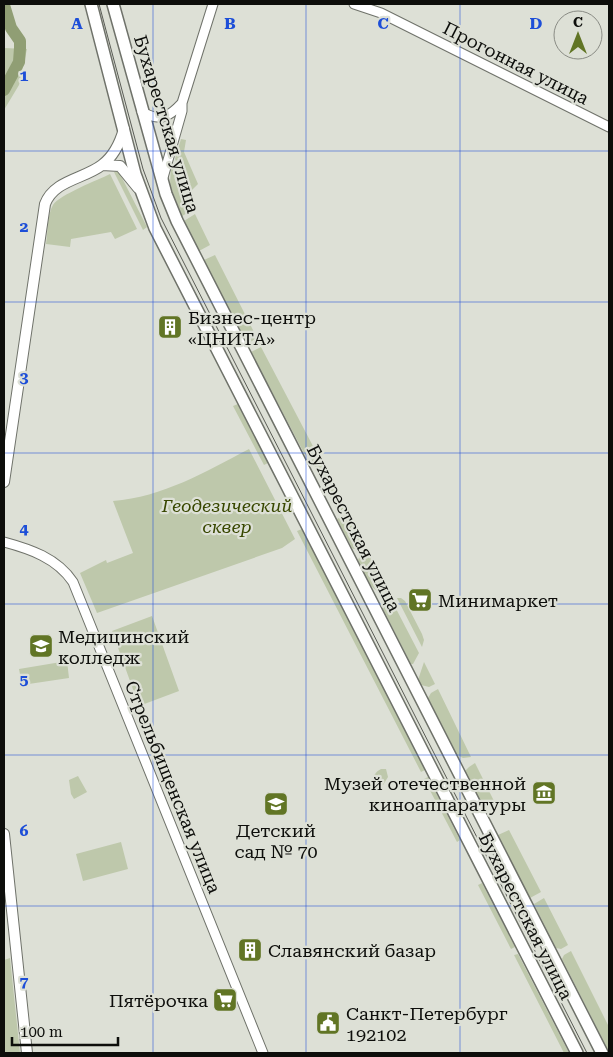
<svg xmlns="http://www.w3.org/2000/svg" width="613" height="1057" viewBox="0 0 613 1057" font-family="'Roboto Serif',serif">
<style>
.green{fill:#bec8ab}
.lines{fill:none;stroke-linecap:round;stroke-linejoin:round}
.river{stroke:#909e74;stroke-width:12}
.minor-casing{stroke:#6f726a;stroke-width:11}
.tertiary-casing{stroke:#6f726a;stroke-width:12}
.secondary-casing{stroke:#6f726a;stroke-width:14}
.minor{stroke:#fff;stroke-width:9}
.tertiary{stroke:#fff;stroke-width:10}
.secondary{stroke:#fff;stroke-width:11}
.tram{stroke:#5a5c56;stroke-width:1}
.grid{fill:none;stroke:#1d4ed8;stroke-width:1;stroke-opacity:0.55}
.labels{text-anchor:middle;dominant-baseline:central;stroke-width:4.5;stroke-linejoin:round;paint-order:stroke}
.street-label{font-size:18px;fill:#0d0e0b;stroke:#dde0d6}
.poi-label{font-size:18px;fill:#0d0e0b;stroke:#dde0d6;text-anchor:start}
.park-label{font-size:18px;font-style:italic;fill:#384700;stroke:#dde0d6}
.grid-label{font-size:16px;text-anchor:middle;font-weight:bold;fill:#1d4ed8;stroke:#dde0d6;stroke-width:4.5;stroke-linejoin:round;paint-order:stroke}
</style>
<rect width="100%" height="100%" fill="#dde0d6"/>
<!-- green -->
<path class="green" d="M4,48L27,49L19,85L4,110Z
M181,139L186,140L184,152L198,184L190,192L175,159Z
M171,164L193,210L182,216L170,185Z
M117,171L120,174L147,227L143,230L114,172Z
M110,174L137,229L115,239L111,232L71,239L70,247L46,244C48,232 47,215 53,205C59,195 98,180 110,174Z
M195,214L210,245L199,251L184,221Z
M215,255L257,338L247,344L204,260Z
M261,347L315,450L305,455L251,352Z
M238,404L268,463L264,465L233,406Z
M249,449L295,539L282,548L97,613L80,573L106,560L107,563L133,553L113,501C163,497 205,472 249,449Z
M317,454L331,481L324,485L310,457Z
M333,485L345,510L339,514L326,489Z
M348,513L364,545L354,549L352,548L337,519Z
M302,529L425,770L421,772L297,531Z
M367,551L388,592C370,596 364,573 358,560L360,555Z
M397,598H401L405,601L422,634L424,640L422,647Z
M392,601L419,653L413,664H411L383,609L385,605Z
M152,616L179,691L139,706L112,631Z
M67,661L69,678L22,685L19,669Z
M424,662L435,684L429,687L421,685L418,680Z
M438,689L471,757L463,758L457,755L428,698L431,693Z
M475,763L495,803L484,808L465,771L469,767Z
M381,769H386L388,777L383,785L377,787L373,783C373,776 375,772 381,769Z
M78,776L87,792L74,799L71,794L69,780Z
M428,777L460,840L457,842L424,779Z
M509,830L541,892L530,898L498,835Z
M121,842L128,869L83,881L76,854Z
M482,883L515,947L511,949L478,885Z
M544,898L568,945L561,949L556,948L534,904Z
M571,951L609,1027V1052L562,959L564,955Z
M518,954L569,1053H564L514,955Z
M10,958L20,1053H4V960Z"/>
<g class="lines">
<!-- river -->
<path class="river" d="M4,5L11,28L20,41V48L19,62L4,90"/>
<defs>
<path id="minor" d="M354,4L381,13L609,127
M142,112C161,122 169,117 182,103
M162,181L182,111V103L213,4
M4,542C30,549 57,558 73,582L263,1053"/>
<path id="tertiary" d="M102,165L120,166L138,188
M4,482L45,204C54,180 84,179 102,165C114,156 120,143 124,129
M4,834L27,1053"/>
<path id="secondary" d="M91,4L135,174L155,228L577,1053
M113,4L166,194L177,221L602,1053"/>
</defs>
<!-- minor casing -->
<use href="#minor" class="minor-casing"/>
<!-- tertiary casing -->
<use href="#tertiary" class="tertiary-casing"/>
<!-- secondary casing -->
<use href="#secondary" class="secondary-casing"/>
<!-- minor -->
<use href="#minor" class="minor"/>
<!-- tertiary -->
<use href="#tertiary" class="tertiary"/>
<!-- secondary -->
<use href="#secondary" class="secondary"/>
<!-- tram -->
<path class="tram" d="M99,4L143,169L161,218L587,1053"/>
</g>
<!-- grid -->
<path class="grid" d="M153,4V1053M306,4V1053M460,4V1053M4,151H609M4,302H609M4,453H609M4,604H609M4,755H609M4,906H609"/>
<!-- icons -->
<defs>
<symbol id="building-square" viewBox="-11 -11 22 22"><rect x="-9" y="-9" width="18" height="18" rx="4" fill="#617525" stroke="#dde0d6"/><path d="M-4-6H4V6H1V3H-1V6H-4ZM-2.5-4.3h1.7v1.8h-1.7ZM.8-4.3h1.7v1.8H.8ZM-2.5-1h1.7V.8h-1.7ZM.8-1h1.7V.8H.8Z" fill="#fff"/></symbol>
<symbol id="supermarket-square" viewBox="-11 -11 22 22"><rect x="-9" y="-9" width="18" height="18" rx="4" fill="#617525" stroke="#dde0d6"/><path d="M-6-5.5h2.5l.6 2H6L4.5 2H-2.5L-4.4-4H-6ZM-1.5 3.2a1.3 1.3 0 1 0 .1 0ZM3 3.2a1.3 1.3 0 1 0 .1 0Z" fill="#fff"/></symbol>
<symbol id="university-square" viewBox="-11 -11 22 22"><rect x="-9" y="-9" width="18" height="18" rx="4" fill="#617525" stroke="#dde0d6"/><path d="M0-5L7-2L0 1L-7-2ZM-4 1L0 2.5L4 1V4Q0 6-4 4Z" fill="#fff"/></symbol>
<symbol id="museum-square" viewBox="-11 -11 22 22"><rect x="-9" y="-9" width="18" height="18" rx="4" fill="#617525" stroke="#dde0d6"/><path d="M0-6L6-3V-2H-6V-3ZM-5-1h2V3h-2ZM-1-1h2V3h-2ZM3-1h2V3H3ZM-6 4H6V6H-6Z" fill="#fff"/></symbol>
<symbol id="school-square" viewBox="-11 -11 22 22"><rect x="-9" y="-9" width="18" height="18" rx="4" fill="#617525" stroke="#dde0d6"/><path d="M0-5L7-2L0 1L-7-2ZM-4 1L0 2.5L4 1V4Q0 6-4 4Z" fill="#fff"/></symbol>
<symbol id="civic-square" viewBox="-11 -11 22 22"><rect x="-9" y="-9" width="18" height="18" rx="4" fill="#617525" stroke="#dde0d6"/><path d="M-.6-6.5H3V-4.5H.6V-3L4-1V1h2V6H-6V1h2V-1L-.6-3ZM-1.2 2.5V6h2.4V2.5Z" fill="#fff"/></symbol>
</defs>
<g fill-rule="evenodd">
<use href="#building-square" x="156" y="313" width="28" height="28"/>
<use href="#supermarket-square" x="406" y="586" width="28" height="28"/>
<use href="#university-square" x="27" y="632" width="28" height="28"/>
<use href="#museum-square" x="530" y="779" width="28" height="28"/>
<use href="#school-square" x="262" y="790" width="28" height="28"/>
<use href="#building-square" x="236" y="936" width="28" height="28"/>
<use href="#supermarket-square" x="211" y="986" width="28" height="28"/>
<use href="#civic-square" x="314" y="1009" width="28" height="28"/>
</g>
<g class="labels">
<!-- street labels -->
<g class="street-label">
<text transform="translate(516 63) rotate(27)">Прогонная улица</text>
<text transform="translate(167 124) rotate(73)">Бухарестская улица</text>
<text transform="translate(354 528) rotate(63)">Бухарестская улица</text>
<text transform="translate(173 787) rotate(68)">Стрельбищенская улица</text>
<text transform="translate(526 916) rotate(63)">Бухарестская улица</text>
</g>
<!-- poi labels -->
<g class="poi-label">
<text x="188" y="317">Бизнес-центр<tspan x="188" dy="21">«ЦНИТА»</tspan></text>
<text x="438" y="600">Минимаркет</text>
<text x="58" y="636">Медицинский<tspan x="58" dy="21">колледж</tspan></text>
<text x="526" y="783" text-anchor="end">Музей отечественной<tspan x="526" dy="21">киноаппаратуры</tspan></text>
<text x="276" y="830" text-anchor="middle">Детский<tspan x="276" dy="21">сад № 70</tspan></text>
<text x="268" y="950">Славянский базар</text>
<text x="208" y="1000" text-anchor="end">Пятёрочка</text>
<text x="346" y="1013">Санкт-Петербург<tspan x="346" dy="21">192102</tspan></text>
</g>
<!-- park labels -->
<g class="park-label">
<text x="227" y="505">Геодезический<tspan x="227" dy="21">сквер</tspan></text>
</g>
</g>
<g class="grid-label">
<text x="77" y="29">A</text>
<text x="230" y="29">B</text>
<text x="383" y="29">C</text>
<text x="536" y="29">D</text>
<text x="24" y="81">1</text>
<text x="24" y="232">2</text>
<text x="24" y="383">3</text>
<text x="24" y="534">4</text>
<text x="24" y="685">5</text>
<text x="24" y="836">6</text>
<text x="24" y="987">7</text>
</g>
<!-- border -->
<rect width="613" height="1057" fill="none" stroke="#0d0e0b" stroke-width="10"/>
<!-- north arrow -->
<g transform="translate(578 35)"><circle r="24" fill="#dde0d6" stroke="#8a8c85"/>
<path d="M0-4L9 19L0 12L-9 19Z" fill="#617525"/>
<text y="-8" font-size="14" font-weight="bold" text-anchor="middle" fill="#0d0e0b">С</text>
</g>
<!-- scale -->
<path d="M12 1037v8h106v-8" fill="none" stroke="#0d0e0b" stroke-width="2.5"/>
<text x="20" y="1037" font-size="15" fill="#0d0e0b" stroke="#dde0d6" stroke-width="4" paint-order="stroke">100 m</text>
</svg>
